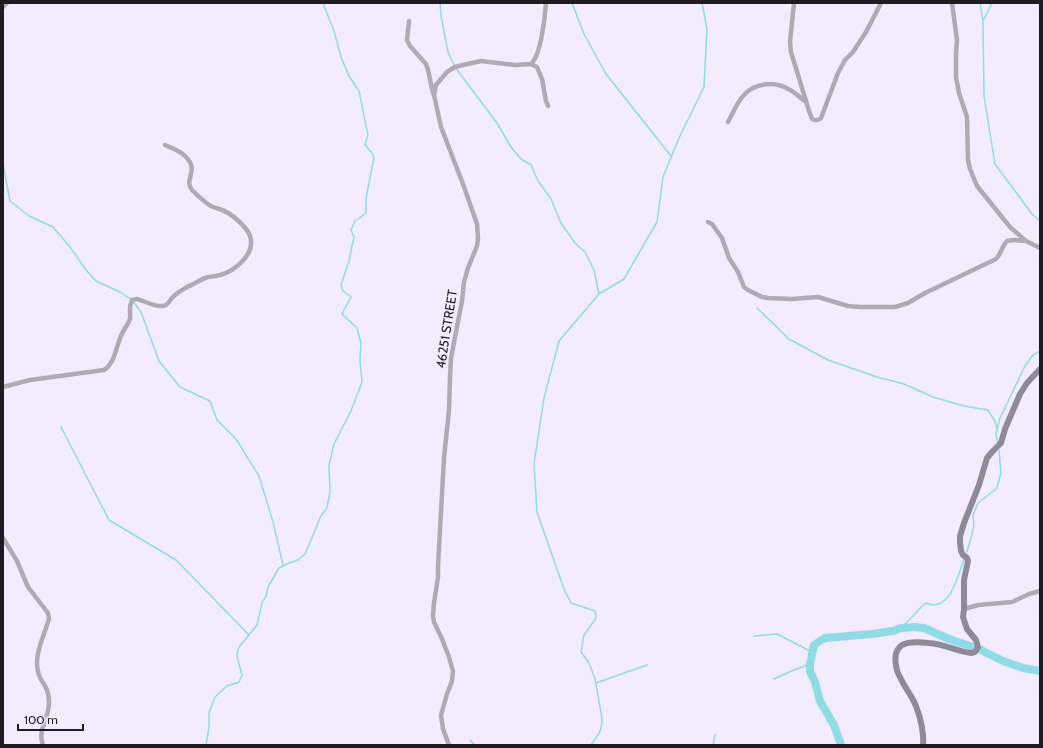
<svg xmlns="http://www.w3.org/2000/svg" width="1043" height="748" viewBox="0 0 1043 748" font-family="Cabin,sans-serif">
<style>
.lines{fill:none;stroke-linecap:round;stroke-linejoin:round}
.stream{stroke:#8fdbe6;stroke-width:1.5}
.river{stroke:#8fdbe6;stroke-width:8}
.street{stroke:#afabb5;stroke-width:4.5}
.secondary{stroke:#8f8a98;stroke-width:6}
.labels{text-anchor:middle;dominant-baseline:central;stroke-width:3;stroke-linejoin:round;paint-order:stroke}
.street-label{font-size:13px;fill:#1f1b23;stroke:#f3ebfe}
</style>
<rect width="100%" height="100%" fill="#f3ebfe"/>
<g class="lines">
<!-- stream -->
<path class="stream" d="M440,3L441,16L448,52L455,67L497,123L511,147L521,159L531,165L538,181L551,199L561,223L575,243L585,252L594,270L599,294
M572,3L584,34L606,74L671,156
M980,3L983,21L984,96L995,164L1032,214L1040,221
M984,19L992,3
M3,164L10,201L29,216L53,227L70,247L86,270L96,281L120,292L132,300L141,312L159,361L180,387L210,401L217,420L236,439L259,476L273,522L283,565
M757,308L789,339L828,360L877,377L904,384L933,397L964,406L988,410L995,421L997,429
M61,427L109,520L176,560L249,635
M998,444L996,434L1000,418L1025,366L1033,355L1040,351
M967,552L974,526L973,515L978,503L997,488L1001,473L999,450
M901,628L914,615L922,606L926,603C950,614 958,575 964,559
M754,636L777,634L812,652
M774,679L789,672L810,664
M596,683L647,665
M470,740L475,745
M206,745L209,728V713L215,697L227,686L239,682L242,675L237,656L238,650L240,646L257,625L262,603L266,596L268,587L279,568L289,563L298,560L305,554L321,516L327,508L330,492L329,465L334,444L351,411L362,382L360,360L361,343L357,328L342,314L351,297L343,291L341,285L349,261L354,237L351,230L355,221L366,213V198L374,158L372,153L365,145L368,135L359,91L349,76L341,57L334,31L323,3
M591,745C597,736 603,730 602,718L595,679L589,663L581,652L584,635L596,618L595,611L571,603L564,589L537,512L534,464L544,398L559,341L599,294L624,279L657,222L663,177L679,138L704,87L707,29L702,3
M713,745L715,735"/>
<!-- river -->
<path class="river" d="M979,649L1003,661L1023,668L1040,671
M841,745L834,725L820,701L815,682L810,671V664L814,645L825,638L872,634L893,631L901,628L914,627L924,628L949,639L973,647"/>
<!-- street -->
<path class="street" d="M794,3L790,42L791,52L809,111L812,119C815,121 819,120 821,118L838,73L845,60L853,52L866,32L881,3
M952,3L957,40L956,54V77L959,93L967,117L968,160L970,169L977,186L1010,227L1026,241L1040,248
M3,7L7,3
M409,21L407,40L410,46L426,64L428,70L433,93
M531,64L537,67L542,79L546,101L548,106
M728,122C733,113 737,102 744,95C756,82 776,81 790,90C796,93 800,98 805,101
M708,222L712,224L722,238L729,258L738,272L744,287L748,290L762,297L768,298L792,299L818,297L848,306L860,307H895L908,303L925,293L996,259C1001,254 1002,246 1007,241L1014,240L1026,241
M3,387L30,380L104,370C115,363 116,347 121,336C123,330 128,325 130,319C131,312 128,308 132,300L137,299C145,301 154,307 163,306C168,306 170,299 174,296C178,292 184,289 189,286C191,285 194,284 197,282C200,281 202,279 205,278C209,276 215,277 220,275C235,271 256,254 250,236C247,227 231,213 222,210C218,208 214,208 211,206C204,202 197,195 192,190C183,179 200,171 186,157C181,151 171,148 165,145
M3,538L17,561L28,587L48,613L49,619L47,625C42,640 33,659 39,675C40,679 43,682 45,686C48,691 49,697 49,703C49,719 37,730 43,745
M964,609L978,605L1012,602L1029,594L1040,591
M449,745L443,729L441,715L447,694L452,681L453,671L449,657L442,639L434,622L433,616L434,603L438,577V566L444,458L449,410L450,377L451,358L462,301L464,282L468,268L477,246L478,238L477,224L463,184L441,127L434,95L436,85L447,72L455,67L463,65L481,61L515,65L531,64C541,55 545,17 546,3"/>
<!-- secondary -->
<path class="secondary" d="M923,745C924,735 921,719 917,709C914,698 906,690 901,679C896,671 891,652 902,645C909,641 921,642 929,643C944,644 956,651 971,653L975,652L978,647L976,640L967,629L963,617L964,609V580L968,561L967,558L963,555L961,551L960,542V536L964,523L979,485L987,458L992,452L1001,443L1005,429L1020,394L1027,383L1040,369"/>
</g>
<g class="labels">
<!-- street labels -->
<g class="street-label">
<text transform="translate(446 329) rotate(-81)">46251 STREET</text>
</g>
</g>
<!-- border -->
<rect width="1043" height="748" fill="none" stroke="#1f1b23" stroke-width="8"/>
<!-- scale -->
<path d="M18 724v6h65v-6" fill="none" stroke="#1f1b23" stroke-width="2"/>
<text x="24" y="724" font-size="12" fill="#1f1b23" stroke="#f3ebfe" stroke-width="3" paint-order="stroke">100 m</text>
</svg>
